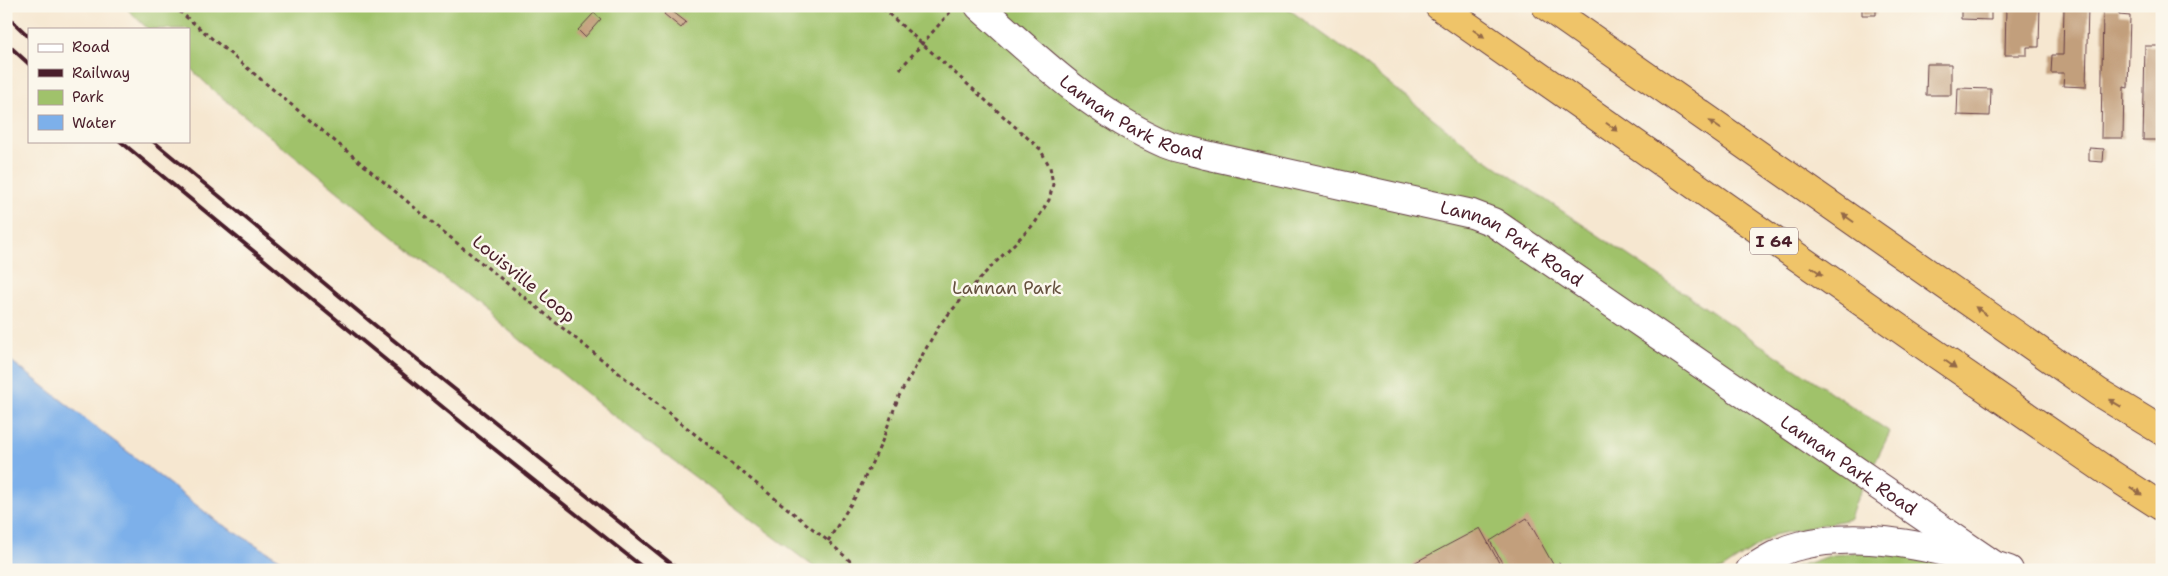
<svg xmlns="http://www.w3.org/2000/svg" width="2168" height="576" viewBox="0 0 2168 576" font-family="'Shantell Sans',sans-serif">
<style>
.green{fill:#a0c26b;stroke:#75704b}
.water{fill:#7db0ea;stroke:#64688a}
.building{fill:#c29f7b}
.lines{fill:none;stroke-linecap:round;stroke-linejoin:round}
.minor-casing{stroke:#643d44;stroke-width:30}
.motorway-casing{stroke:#643d44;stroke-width:30}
.path{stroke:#643d44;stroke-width:3;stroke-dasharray:4 4;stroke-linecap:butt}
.minor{stroke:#fff;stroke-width:28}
.motorway{stroke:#efc469;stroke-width:28}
.rail{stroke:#4a1f2b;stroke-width:4}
.oneway{fill:#946947}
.labels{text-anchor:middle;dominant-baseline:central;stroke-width:5;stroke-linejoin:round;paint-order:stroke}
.shield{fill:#fbf7ec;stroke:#7f6065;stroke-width:1}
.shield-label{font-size:16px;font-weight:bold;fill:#4a1f2b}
.street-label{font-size:18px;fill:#4a1f2b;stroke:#fbf7ec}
.park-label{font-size:18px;fill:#64503e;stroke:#fbf7ec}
</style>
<rect width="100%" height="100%" fill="#fbf7ec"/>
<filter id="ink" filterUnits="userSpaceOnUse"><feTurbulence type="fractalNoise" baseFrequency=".02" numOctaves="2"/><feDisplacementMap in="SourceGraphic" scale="10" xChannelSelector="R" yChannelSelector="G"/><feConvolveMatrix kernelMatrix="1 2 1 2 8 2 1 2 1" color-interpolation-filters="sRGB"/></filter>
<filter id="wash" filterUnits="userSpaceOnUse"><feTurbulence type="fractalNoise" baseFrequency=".0096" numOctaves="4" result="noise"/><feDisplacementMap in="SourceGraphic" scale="20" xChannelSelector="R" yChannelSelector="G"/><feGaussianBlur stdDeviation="1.12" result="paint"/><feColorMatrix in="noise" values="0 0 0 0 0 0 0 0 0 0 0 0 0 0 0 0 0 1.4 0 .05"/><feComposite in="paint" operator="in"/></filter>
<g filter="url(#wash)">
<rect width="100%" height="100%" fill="#f6e7d0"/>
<!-- green -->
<path class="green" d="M124,6H1284L1362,62L1482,157L1890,432L1856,501L1850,519L1774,535L1721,570H818L609,412L214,91L189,67V29H148Z
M1867,552H1895L1967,570H1786L1833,555Z"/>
<!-- water -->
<path class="water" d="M6,357L218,522L298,570H6Z"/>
<g id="blocks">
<!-- building -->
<path class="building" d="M1862,6H1876V15H1862Z
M1961,6H1991V20L1961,19Z
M2006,6H2040L2039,47H2027V55H2005Z
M2064,6H2088L2086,87L2063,86L2064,73H2051L2052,55H2063Z
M668,8L686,22L681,28L664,14Z
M2103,9H2119V15L2130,16L2128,88L2124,87L2123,138H2101Z
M594,13L601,19L585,37L578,30Z
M2145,46H2162V140H2143Z
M1927,64H1951V95H1926Z
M1958,88L1991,89L1990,116L1957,115Z
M2089,148L2104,149L2103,162L2089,161Z
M1527,518L1554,566L1559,563L1564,570H1506L1490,541Z
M1480,528L1503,570H1415L1412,564Z"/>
</g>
</g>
<g filter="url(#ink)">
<use href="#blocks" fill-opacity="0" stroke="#643d44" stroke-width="1"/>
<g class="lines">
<defs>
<g id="minor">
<path id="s1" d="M979,6C1037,58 1093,113 1166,144C1178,149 1193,151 1206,155L1472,214L1493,222L1994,565L2009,570"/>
<path d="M1750,570C1764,561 1781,550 1798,546C1857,531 1917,544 1974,559"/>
</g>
<path id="motorway" d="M1439,6L1926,347L2111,474L2162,507
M1546,6L2098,392L2162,431"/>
</defs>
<!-- minor casing -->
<use href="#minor" class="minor-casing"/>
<!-- motorway casing -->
<use href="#motorway" class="motorway-casing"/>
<!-- path -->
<path class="path" d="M173,6L463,248L828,541L860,570
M900,69L951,11
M828,541L857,494L881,444L899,396L940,324L983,275L1035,223L1049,200L1053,184L1050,167L1040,149L880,6"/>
<!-- minor -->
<use href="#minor" class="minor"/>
<!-- motorway -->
<use href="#motorway" class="motorway"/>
<!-- rail -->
<path class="rail" d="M6,15L29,37
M6,43L29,64
M120,141L473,432L646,570
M153,141L371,322L679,570"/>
</g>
<!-- one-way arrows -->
<defs><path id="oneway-solid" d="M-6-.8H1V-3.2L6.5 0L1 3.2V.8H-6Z" transform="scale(1.25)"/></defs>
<g class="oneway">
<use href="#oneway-solid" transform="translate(1479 34) rotate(35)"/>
<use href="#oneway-solid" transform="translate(1715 125) rotate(-145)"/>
<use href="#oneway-solid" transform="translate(1612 127) rotate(35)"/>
<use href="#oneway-solid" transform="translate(1848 218) rotate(-145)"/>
<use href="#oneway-solid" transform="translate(1817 271) rotate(35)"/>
<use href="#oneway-solid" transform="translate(1981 311) rotate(-145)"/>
<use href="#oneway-solid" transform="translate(1950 364) rotate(35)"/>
<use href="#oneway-solid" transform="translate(2115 403) rotate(-149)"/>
<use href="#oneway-solid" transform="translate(2136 491) rotate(33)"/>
</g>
</g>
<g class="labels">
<!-- shield labels -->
<rect class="shield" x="1750" y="227.5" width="48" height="27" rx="4"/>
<g class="shield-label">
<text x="1774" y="241">I 64</text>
</g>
<!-- street labels -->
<g class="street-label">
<text stroke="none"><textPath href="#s1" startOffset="191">Lannan Park Road</textPath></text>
<text stroke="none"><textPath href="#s1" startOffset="596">Lannan Park Road</textPath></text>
<text transform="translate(524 279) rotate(39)">Louisville Loop</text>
<text stroke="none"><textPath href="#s1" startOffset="1001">Lannan Park Road</textPath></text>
</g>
<!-- park labels -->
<g class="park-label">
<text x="1007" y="288">Lannan Park</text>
</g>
</g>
<!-- margin -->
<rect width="2168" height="576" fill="none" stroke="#fbf7ec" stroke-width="25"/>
<!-- legend -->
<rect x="28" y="28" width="162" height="115" fill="#fbf7ec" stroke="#b4a19f"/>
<rect x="38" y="44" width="25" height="8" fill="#ffffff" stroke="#b4a19f"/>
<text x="72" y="52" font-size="15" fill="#4a1f2b">Road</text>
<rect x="38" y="69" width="25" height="8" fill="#4a1f2b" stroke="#b4a19f"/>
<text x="72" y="78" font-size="15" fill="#4a1f2b">Railway</text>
<rect x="38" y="90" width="25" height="15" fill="#a0c26b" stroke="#b4a19f"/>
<text x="72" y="102" font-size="15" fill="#4a1f2b">Park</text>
<rect x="38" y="115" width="25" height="15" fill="#7db0ea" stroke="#b4a19f"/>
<text x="72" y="128" font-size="15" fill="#4a1f2b">Water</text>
</svg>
